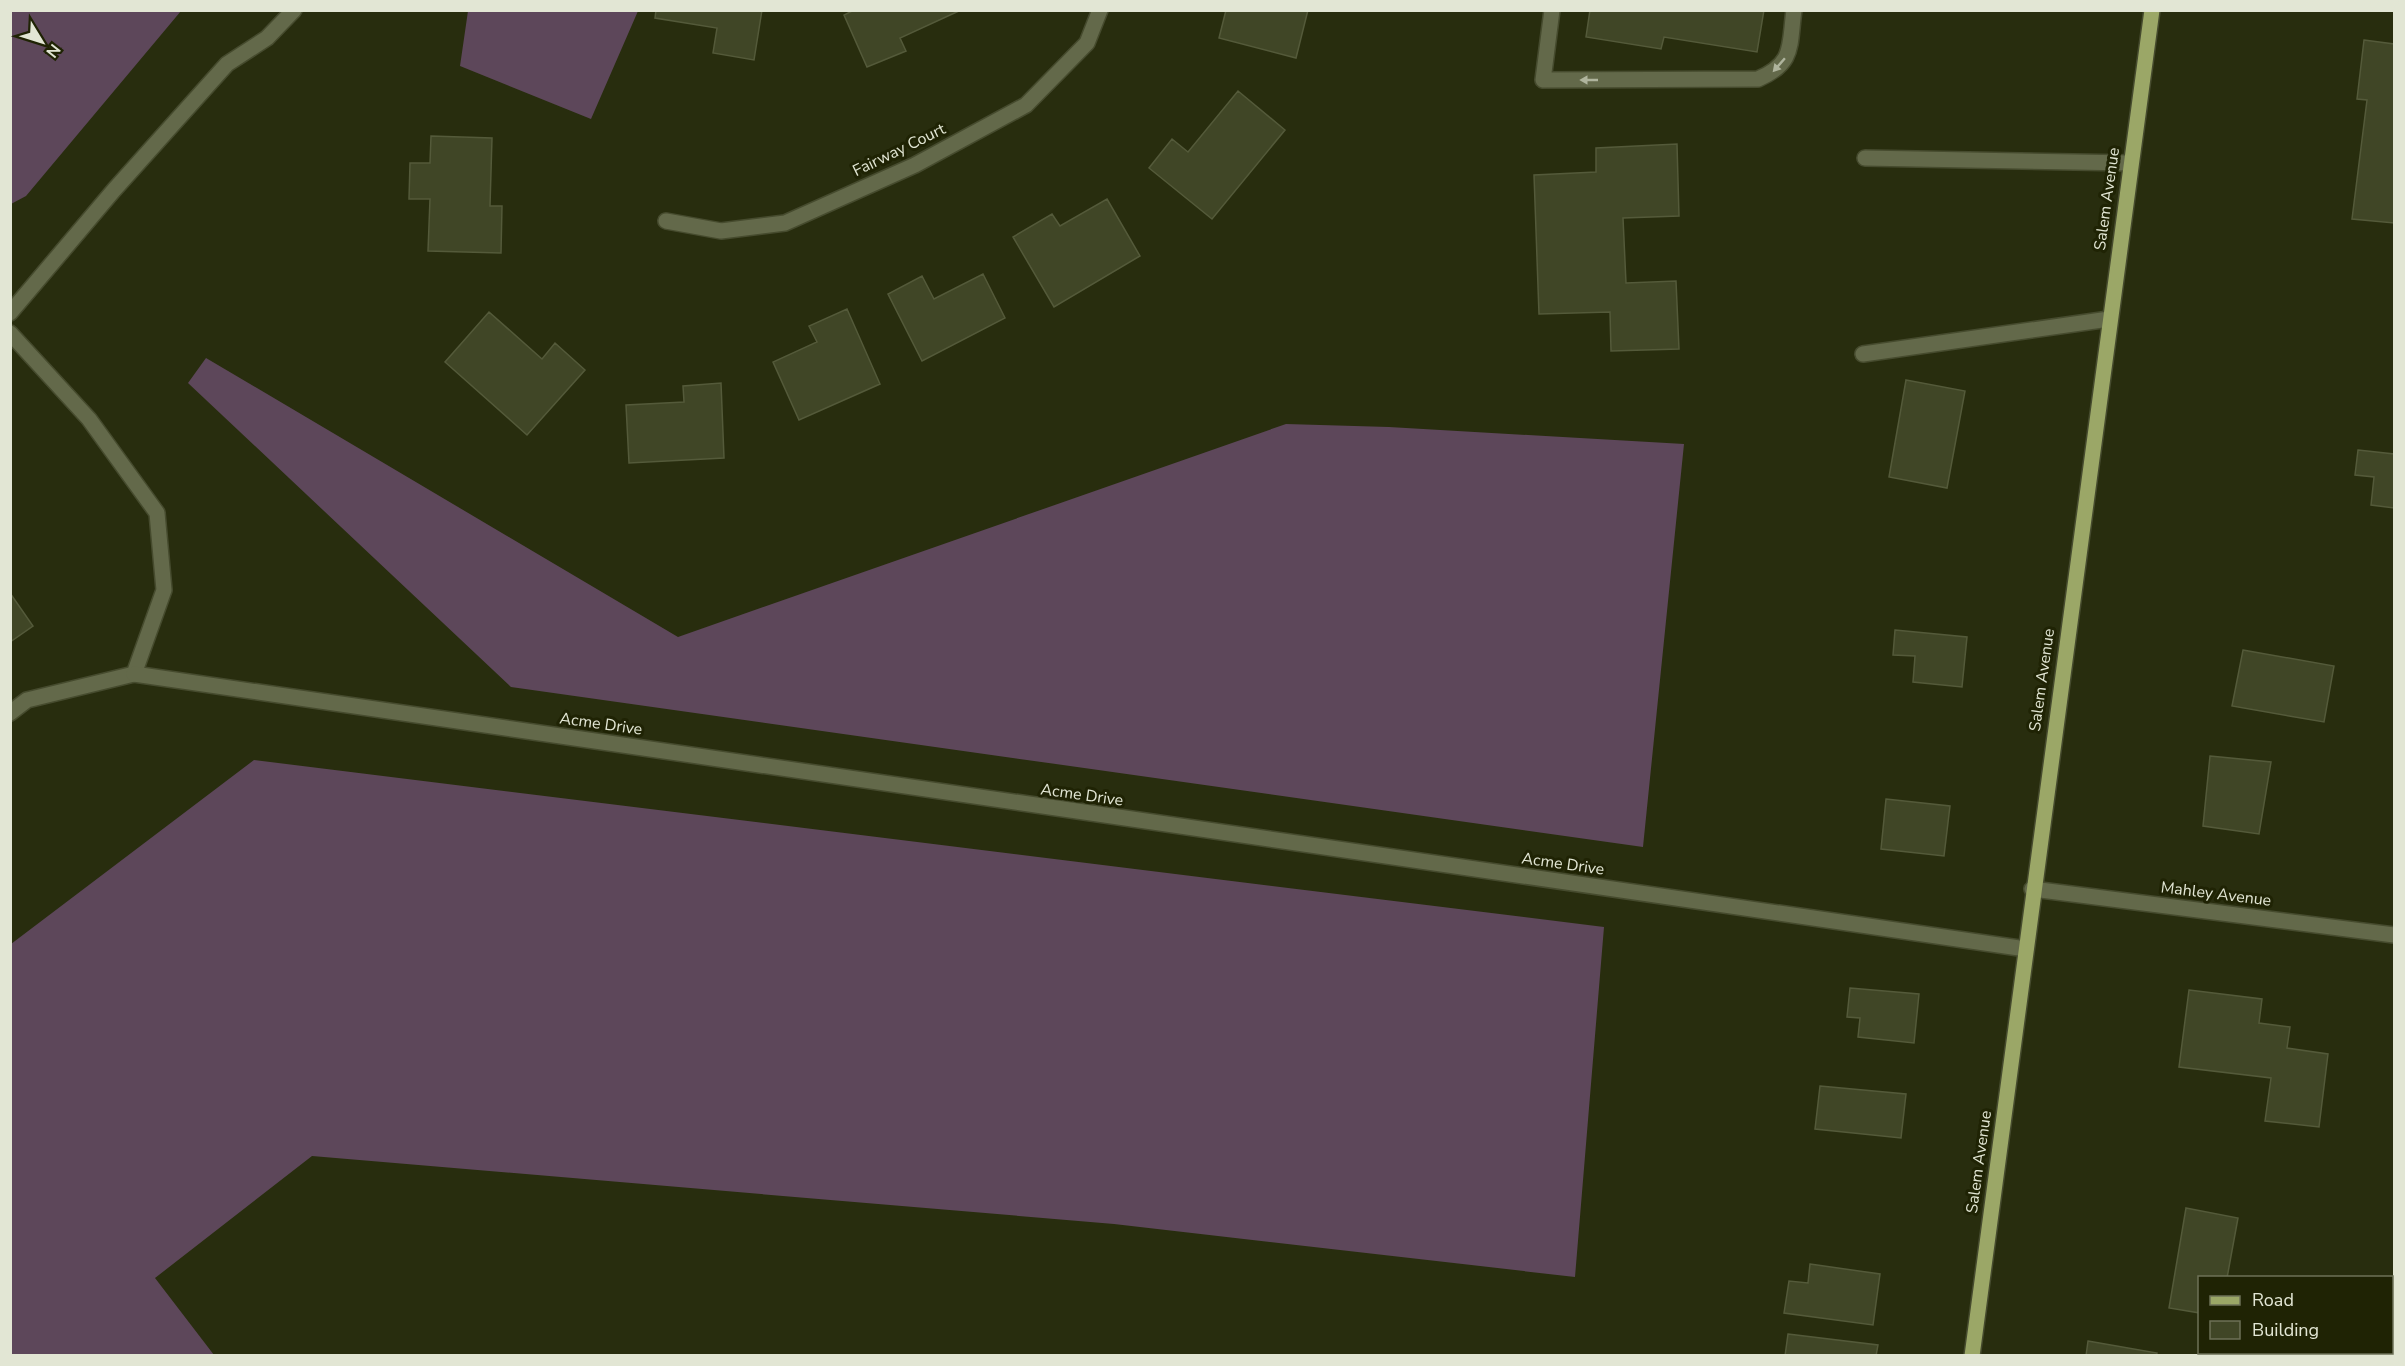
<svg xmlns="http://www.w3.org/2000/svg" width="2405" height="1366" viewBox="0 0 2405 1366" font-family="'Nunito Sans',sans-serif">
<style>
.forest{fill:#5d475a}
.building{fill:#404626;stroke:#545a3a;stroke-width:1.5}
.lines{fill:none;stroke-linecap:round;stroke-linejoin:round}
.service-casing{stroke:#464b2e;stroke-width:18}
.minor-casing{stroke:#464b2e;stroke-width:18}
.primary-casing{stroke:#464b2e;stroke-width:18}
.service{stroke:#63694a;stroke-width:15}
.minor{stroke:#63694a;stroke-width:15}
.primary{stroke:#9ba767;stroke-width:15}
.oneway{fill:#afb49d}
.labels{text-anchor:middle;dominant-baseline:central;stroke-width:6;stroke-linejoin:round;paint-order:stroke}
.street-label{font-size:16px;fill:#e2e6d4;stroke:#1f2304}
</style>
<rect width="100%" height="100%" fill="#282d0e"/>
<!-- forest -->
<path class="forest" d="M11,10L181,11L26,196L11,204Z
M468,11V10L638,11L591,119L460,66Z
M206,358L678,637L1286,424L1389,427L1684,444L1643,847L511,687L188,383Z
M254,760L1604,927L1575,1277L1114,1224L312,1156L155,1278L214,1355H11V944Z"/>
<!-- building -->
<path class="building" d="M656,10H762L754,60L713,53L717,28L655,18Z
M854,10H961L900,38L906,51L867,67L844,15Z
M1226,10H1308L1296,58L1219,38Z
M1590,10H1764L1757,52L1664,37L1661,49L1586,37Z
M2364,40L2394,44V223L2352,219L2367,100L2357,99Z
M1238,91L1285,130L1212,219L1149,168L1172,139L1188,152Z
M431,136L492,138L490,206H502L501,253L428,251L430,199H409L410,163H430Z
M1677,144L1679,216L1623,218L1626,283L1676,281L1679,349L1611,351L1610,312L1539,314L1534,175L1596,172V148Z
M1107,199L1140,256L1054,307L1013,237L1052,214L1060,226Z
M983,274L1005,318L922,361L888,294L922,276L934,299Z
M847,309L880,384L799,420L773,362L817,342L809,326Z
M489,312L542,359L555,343L585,370L527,435L445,362Z
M1906,380L1965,391L1947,488L1889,477Z
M721,383L724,458L629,463L626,405L684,402L683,386Z
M2358,450L2394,454V508L2371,505L2374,477L2355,475Z
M10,593L33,626L10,642Z
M1895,630L1967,637L1962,687L1913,682L1915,656L1893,655Z
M2243,650L2334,666L2324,722L2232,706Z
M2210,756L2271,762L2259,834L2203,826Z
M1886,799L1950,806L1944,856L1881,849Z
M1850,988L1919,994L1914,1043L1858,1037L1860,1018L1847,1017Z
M2189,990L2262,999L2259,1023L2290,1027L2287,1048L2328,1054L2319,1127L2265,1121L2271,1078L2179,1067Z
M1820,1086L1906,1094L1901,1138L1815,1129Z
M2186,1208L2238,1218L2227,1278H2200V1313L2169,1308Z
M1810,1264L1880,1274L1873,1325L1784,1313L1789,1281L1808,1283Z
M1788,1334L1878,1345L1876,1356H1785Z
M2088,1341L2157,1353L2156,1356H2086Z"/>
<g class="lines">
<defs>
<path id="service" d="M1552,10L1543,80L1758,79C1795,63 1789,46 1794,10
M1865,158L2130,163
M10,313L114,190L227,64L267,38L294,10
M10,333L89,419L157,513L164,590L134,674L27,700L10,713
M1863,354L2109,319"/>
<path id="minor" d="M666,221L721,231L785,223L915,165L1026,105L1087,43L1100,10
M134,674L2026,949
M2032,889L2394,935"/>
<path id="primary" d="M1972,1356L2152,10"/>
</defs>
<!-- service casing -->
<use href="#service" class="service-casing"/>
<!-- minor casing -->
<use href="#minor" class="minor-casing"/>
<!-- primary casing -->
<use href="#primary" class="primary-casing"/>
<!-- service -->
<use href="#service" class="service"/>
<!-- minor -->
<use href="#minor" class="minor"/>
<!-- primary -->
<use href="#primary" class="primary"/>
</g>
<!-- one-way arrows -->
<defs><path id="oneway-solid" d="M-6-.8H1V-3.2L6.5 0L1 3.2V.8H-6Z" transform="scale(1.5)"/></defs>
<g class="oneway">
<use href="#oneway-solid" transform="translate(1779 65) rotate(131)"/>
<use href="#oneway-solid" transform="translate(1589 80) rotate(180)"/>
</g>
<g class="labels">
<!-- street labels -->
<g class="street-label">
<text transform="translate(899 150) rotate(-26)">Fairway Court</text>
<text transform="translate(2107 199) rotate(-82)">Salem Avenue</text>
<text transform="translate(2042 680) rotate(-82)">Salem Avenue</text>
<text transform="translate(601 724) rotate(8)">Acme Drive</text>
<text transform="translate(1082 795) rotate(8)">Acme Drive</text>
<text transform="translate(1563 864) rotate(8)">Acme Drive</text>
<text transform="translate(2216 894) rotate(7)">Mahley Avenue</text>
<text transform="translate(1979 1162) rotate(-82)">Salem Avenue</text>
</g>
</g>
<!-- border -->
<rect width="2405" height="1366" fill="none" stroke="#e2e6d4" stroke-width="24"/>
<!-- legend -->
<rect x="2198" y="1276" width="195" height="78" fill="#1f2304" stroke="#6d7157" stroke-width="1.5"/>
<rect x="2210" y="1296" width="30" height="9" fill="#9ba767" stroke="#6d7157" stroke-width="1.5"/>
<text x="2252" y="1306" font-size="18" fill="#e2e6d4">Road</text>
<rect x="2210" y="1321" width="30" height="18" fill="#404626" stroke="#6d7157" stroke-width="1.5"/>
<text x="2252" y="1336" font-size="18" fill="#e2e6d4">Building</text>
<!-- north arrow -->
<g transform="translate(42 42) rotate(128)" stroke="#1f2304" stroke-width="4.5" paint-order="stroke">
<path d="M0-4.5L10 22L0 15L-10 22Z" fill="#e2e6d4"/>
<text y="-9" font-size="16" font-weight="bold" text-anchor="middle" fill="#e2e6d4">N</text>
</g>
</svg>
